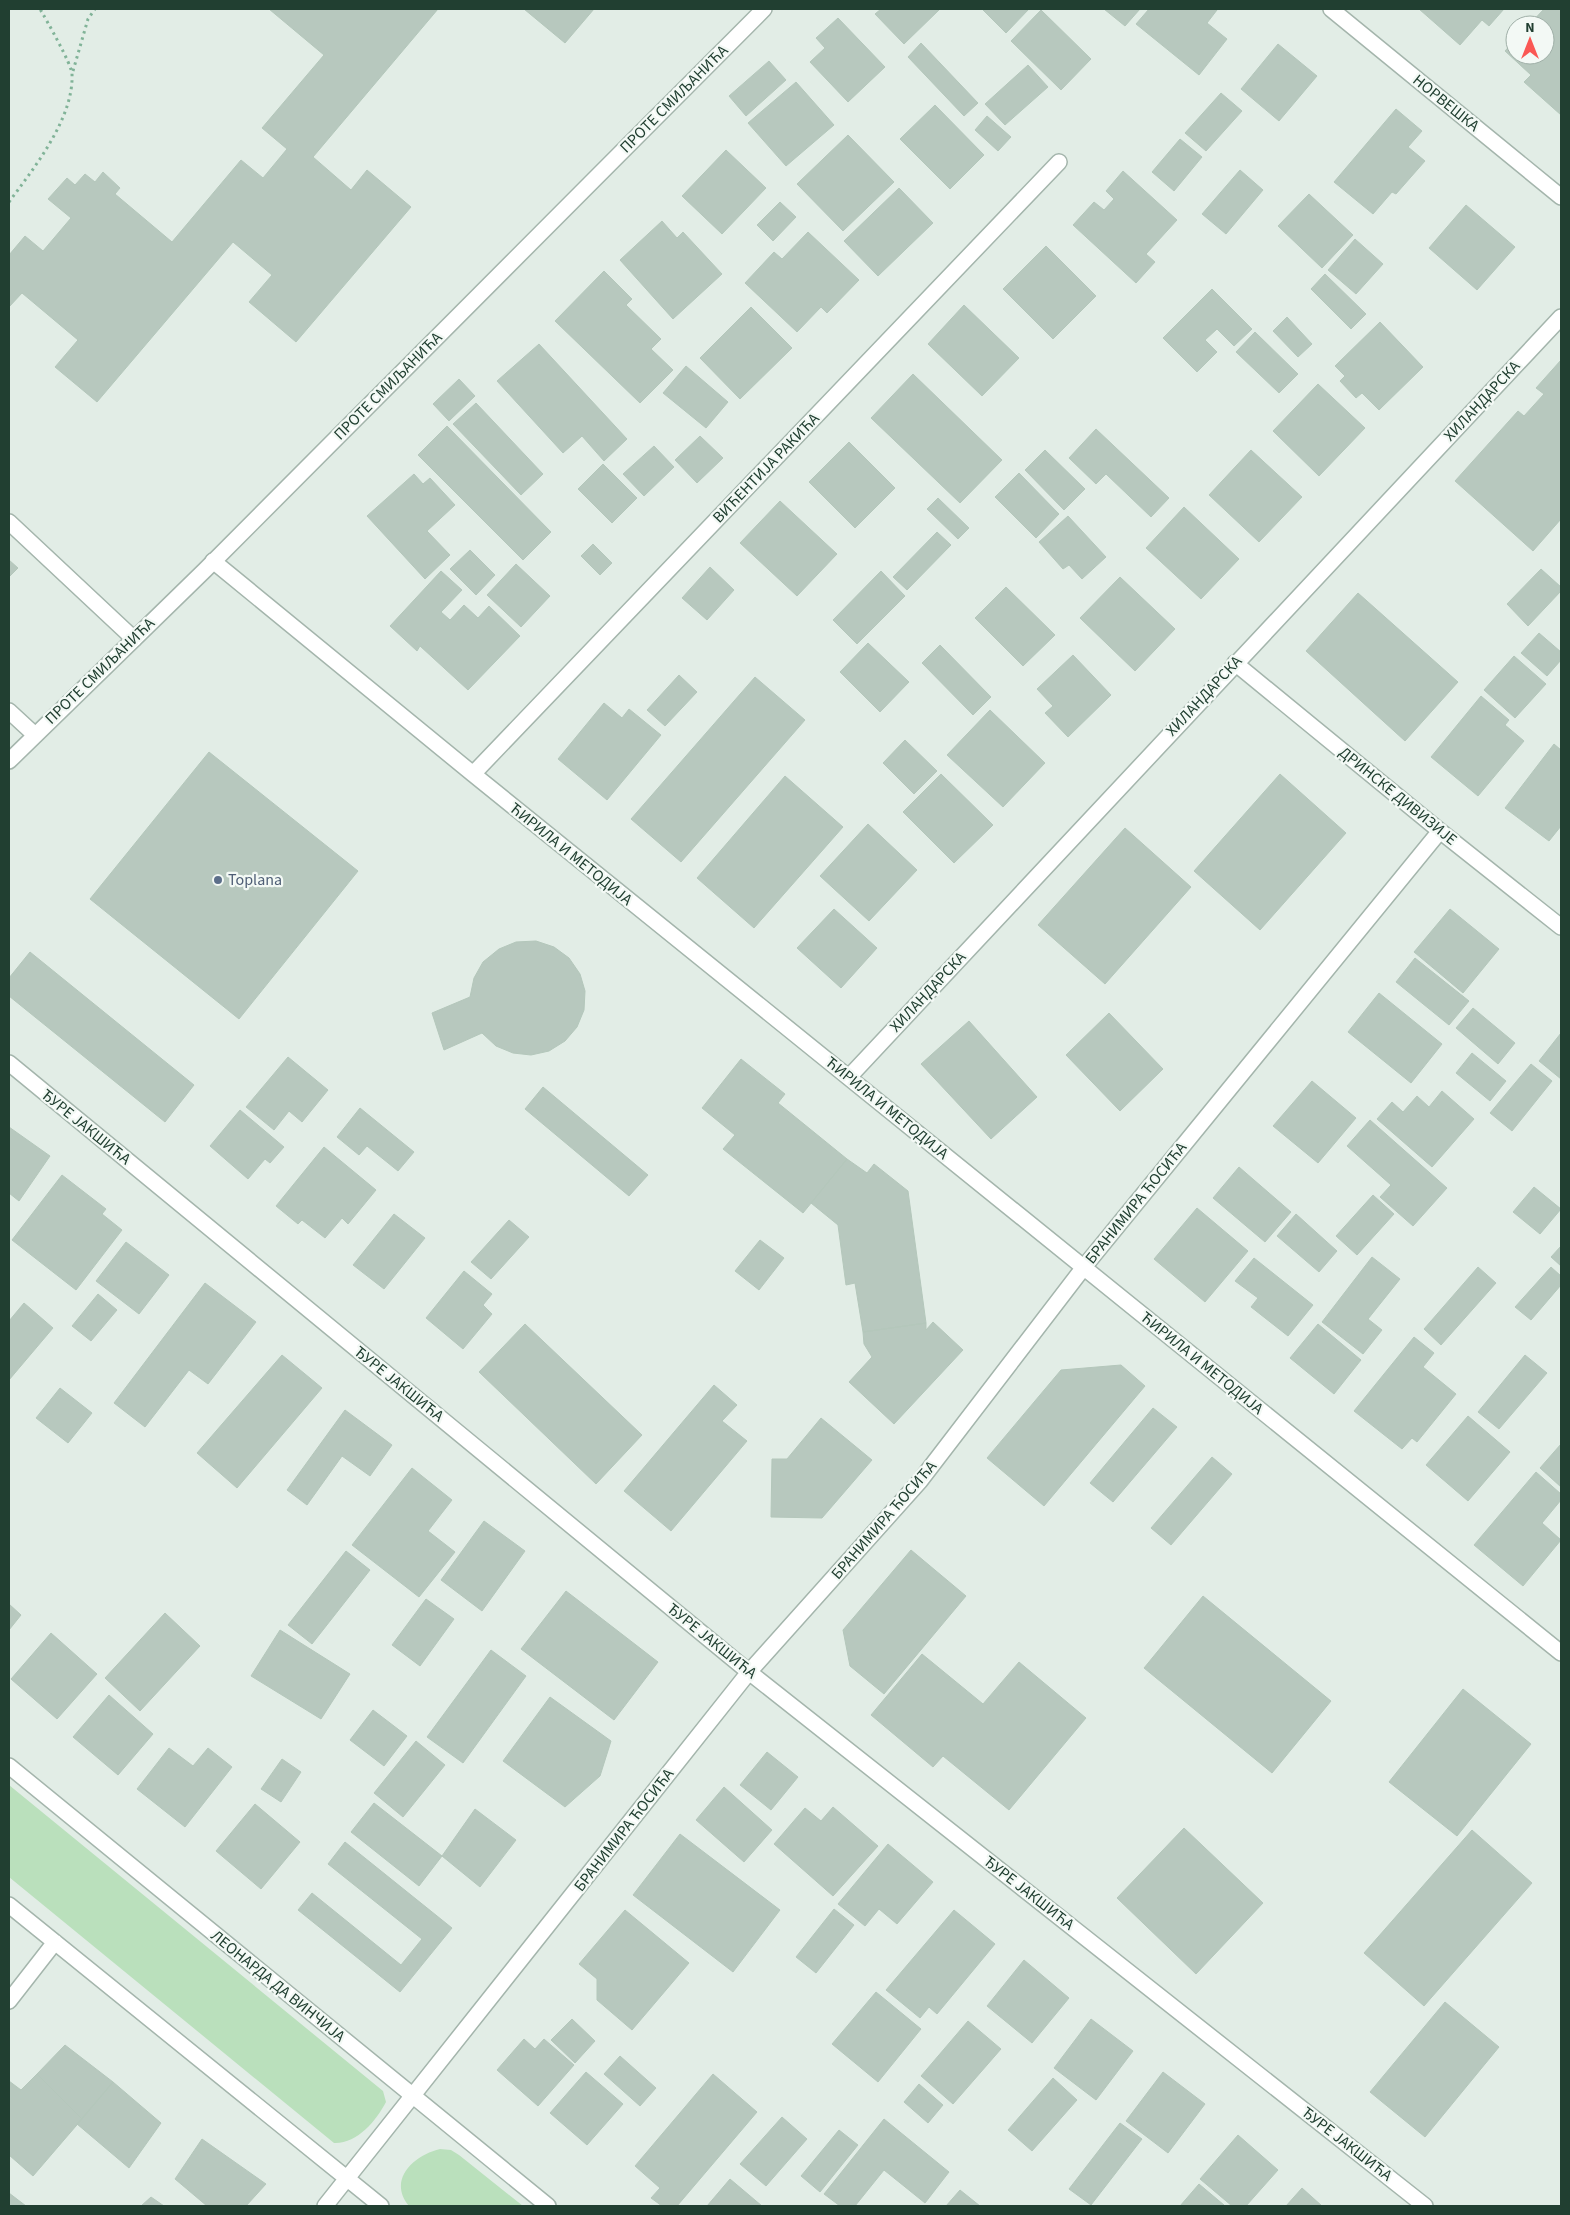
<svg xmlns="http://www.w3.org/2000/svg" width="1570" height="2215" viewBox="0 0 1570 2215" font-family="'Source Sans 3',sans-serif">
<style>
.green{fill:#bae0bc}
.building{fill:#b7c8be;stroke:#b4c7bb}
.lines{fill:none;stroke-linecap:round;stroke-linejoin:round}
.minor-casing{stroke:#a4b5ac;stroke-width:18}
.tertiary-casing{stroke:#a4b5ac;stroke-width:18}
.path{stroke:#81b398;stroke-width:3;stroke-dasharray:2.5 4;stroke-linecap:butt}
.minor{stroke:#fff;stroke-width:15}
.tertiary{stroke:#fff;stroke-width:15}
.service-dot{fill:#5c6f8a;stroke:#f3f9f5;stroke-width:2}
.labels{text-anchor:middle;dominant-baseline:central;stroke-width:4.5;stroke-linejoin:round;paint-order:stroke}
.street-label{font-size:16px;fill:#213f31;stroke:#f3f9f5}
.service-label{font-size:16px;fill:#4e5e75;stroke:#f3f9f5;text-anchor:start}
</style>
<rect width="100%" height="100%" fill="#e2ede6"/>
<!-- green -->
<path class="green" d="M9,1785L383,2091L386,2102C376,2121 357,2144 334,2143L9,1877Z
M440,2149L451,2150L459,2155L523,2206H409C387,2180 414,2155 440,2149Z"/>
<!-- building -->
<path class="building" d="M269,9H438L313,157L351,190L367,170L411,207L296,342L249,302L272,275L233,242L97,402L55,367L78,340L22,293L9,307V255L25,236L43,251L71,218L48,199L67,178L75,185L85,174L95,182L103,172L120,188L115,194L172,242L241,160L263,178L287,149L262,128L324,55Z
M524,9H594L565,43Z
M881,9H940L904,44L875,14Z
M982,9H1029L1006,33Z
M1104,9H1140L1125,26Z
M1149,9H1215L1217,10L1207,23L1227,39L1199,75L1136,24Z
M1419,9H1504L1489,26L1482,20L1460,45Z
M1544,9H1561V115L1524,82L1531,75L1505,51L1515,40V55H1545V25H1529Z
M1041,10L1091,59L1061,90L1011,41Z
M838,18L885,67L848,102L810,62L825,48L816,38Z
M921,43L978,103L964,116L908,57Z
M1278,44L1317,76L1279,121L1241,89Z
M769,61L786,80L746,116L729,96Z
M1028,65L1048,87L1005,125L985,104Z
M796,82L834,125L786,166L748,123Z
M1221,93L1242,111L1206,151L1185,133Z
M935,105L984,155L950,189L900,139Z
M1396,109L1422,131L1408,147L1425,161L1396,194L1392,192L1373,214L1334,182Z
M987,116L1011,137L998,151L975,130Z
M848,135L894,182L843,231L797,184Z
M1180,139L1202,157L1174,191L1152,172Z
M726,150L766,188L722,234L682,196Z
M1240,170L1263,190L1226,234L1202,214Z
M1123,171L1177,220L1146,254L1155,262L1136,283L1073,225L1094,202L1104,210L1114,199L1106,191Z
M899,188L933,223L878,276L844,241Z
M1309,194L1353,235L1322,268L1278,226Z
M780,202L796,217L773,241L757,225Z
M1466,205L1515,247L1477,290L1429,248Z
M662,221L677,238L683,232L722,274L673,319L620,260Z
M808,232L859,280L827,313L821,307L797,332L745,283L774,252L782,259Z
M1355,239L1383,264L1356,294L1328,270Z
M1046,246L1096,296L1053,339L1003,289Z
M604,271L632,299L626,305L661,339L651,349L673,370L640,403L555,321Z
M1325,274L1366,314L1351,329L1311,289Z
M1212,289L1252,329L1234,346L1217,329L1205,340L1217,352L1197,372L1163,338Z
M964,305L1019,358L982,396L928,344Z
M751,307L792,348L740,399L700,358Z
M1287,317L1312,344L1298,357L1273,331Z
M1380,322L1423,367L1379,410L1362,393L1356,398L1340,381L1345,376L1335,366Z
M1255,332L1298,374L1279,393L1236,352Z
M539,344L627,439L604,461L582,436L563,453L497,381Z
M1561,360V519L1533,551L1455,481L1518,411L1524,416L1544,394L1536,388Z
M686,366L728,402L706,428L663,393Z
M913,374L1002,460L960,503L871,418Z
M459,379L475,396L449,421L433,404Z
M1318,384L1365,428L1319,476L1273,431Z
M476,403L543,474L521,495L453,424Z
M447,426L551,532L523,560L418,455Z
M1096,429L1169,498L1151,517L1106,474L1096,484L1069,458Z
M700,436L723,458L697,483L675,460Z
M849,442L895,488L855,528L809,482Z
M654,446L674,467L644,496L623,474Z
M1045,450L1085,489L1064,510L1025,470Z
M1251,450L1302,497L1259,542L1209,495Z
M603,464L637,498L612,523L578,489Z
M1019,473L1059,514L1036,538L995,497Z
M414,474L423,484L430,478L455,505L427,531L450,555L425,579L367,516Z
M938,498L969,528L958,539L927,509Z
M780,501L837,554L797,596L740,543Z
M1184,507L1239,559L1201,599L1146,548Z
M1068,516L1106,557L1082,579L1069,565L1063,569L1039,542Z
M937,532L951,545L907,590L893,577Z
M593,544L612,563L600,575L581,556Z
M470,550L495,575L476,595L450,569Z
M9,560L18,568L9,577Z
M516,564L550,596L521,627L487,595Z
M710,567L734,590L707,620L682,598Z
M1541,569L1561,587V591L1528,626L1507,604Z
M441,571L462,590L441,612L450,620L464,605L478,618L489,606L520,636L468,690L420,646L417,651L390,626Z
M881,571L905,596L857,644L833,620Z
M1120,577L1175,629L1135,671L1080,618Z
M1006,587L1055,635L1023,666L975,618Z
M1358,593L1458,682L1405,741L1306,651Z
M1539,633L1561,652V660L1547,676L1521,653Z
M868,643L909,682L880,712L840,672Z
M940,645L991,697L973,715L922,663Z
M1073,655L1111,695L1068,737L1045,713L1053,706L1037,689Z
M1514,656L1546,684L1515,718L1484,690Z
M679,675L697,692L665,726L647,710Z
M755,677L805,720L681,862L631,819Z
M1481,696L1509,720L1505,725L1524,741L1478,796L1431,757Z
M604,703L622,718L629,709L661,735L607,800L558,759Z
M990,710L1045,763L1003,807L947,755Z
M905,740L937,771L914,794L883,763Z
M1554,744L1561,750V826L1549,841L1505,808Z
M209,752L358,871L239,1019L90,899Z
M941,774L993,825L954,863L903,812Z
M1280,774L1346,833L1260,930L1194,871Z
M785,776L843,827L754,928L697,878Z
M868,824L917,870L869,921L820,876Z
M1125,828L1191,887L1105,984L1038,925Z
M834,909L877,948L841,988L797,948Z
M1450,909L1499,949L1463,993L1414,952Z
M536,941L554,947L569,958L580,974L585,991L584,1010L577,1027L565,1041L549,1051L531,1055L513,1053L496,1046L482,1033L444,1050L432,1013L470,997L474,978L483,962L499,949L516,942Z
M30,952L194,1085L165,1122L9,996V978Z
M1415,958L1469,1001L1449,1025L1396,982Z
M1379,993L1442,1044L1411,1083L1348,1032Z
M1473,1008L1515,1043L1498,1064L1456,1028Z
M1109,1013L1163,1069L1120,1111L1066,1055Z
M969,1021L1037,1097L991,1139L921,1064Z
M1561,1033V1079L1539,1061Z
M1472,1053L1506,1081L1490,1101L1456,1073Z
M288,1057L328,1090L302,1122L289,1111L274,1130L246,1107Z
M741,1059L785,1094L778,1103L847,1159L803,1213L723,1149L735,1135L702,1108Z
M1531,1064L1552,1081L1512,1131L1490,1113Z
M1312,1081L1356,1118L1318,1163L1273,1126Z
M543,1087L648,1175L629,1196L525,1109Z
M1442,1091L1474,1119L1432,1167L1377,1119L1392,1102L1403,1112L1417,1096L1429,1107Z
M360,1108L414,1152L398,1171L367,1146L359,1155L337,1137Z
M240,1110L284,1147L270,1163L265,1159L248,1179L210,1146Z
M1370,1120L1447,1188L1413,1226L1380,1197L1391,1185L1347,1146Z
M9,1127L50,1156L19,1201L9,1193Z
M324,1147L376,1190L348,1224L342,1218L325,1238L302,1220L298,1224L276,1206Z
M847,1159L867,1173L874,1164L908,1191L926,1323L863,1332L855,1283L846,1285L838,1225L811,1203Z
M1239,1167L1291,1212L1265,1242L1213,1198Z
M62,1175L106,1209L102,1214L122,1230L76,1290L12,1240Z
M1534,1187L1561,1209L1540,1234L1513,1212Z
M1373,1195L1394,1214L1357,1255L1336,1236Z
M1197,1208L1248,1251L1205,1302L1154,1259Z
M394,1214L425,1238L384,1289L353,1265Z
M1296,1214L1337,1251L1319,1272L1277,1236Z
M509,1220L529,1237L491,1279L471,1262Z
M760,1240L784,1258L759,1290L735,1271Z
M126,1242L169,1275L139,1314L96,1281Z
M1561,1246V1266L1551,1257Z
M1372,1257L1400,1279L1368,1319L1382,1330L1363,1354L1322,1322Z
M1254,1258L1313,1305L1288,1336L1251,1307L1258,1298L1235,1281Z
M1478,1267L1496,1283L1441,1345L1424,1329Z
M1551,1267L1561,1276V1285L1531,1320L1515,1307Z
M464,1271L492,1294L483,1305L492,1314L463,1349L426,1318Z
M205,1283L256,1322L208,1384L189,1370L145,1427L114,1403Z
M98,1294L117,1310L91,1341L72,1326Z
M24,1303L53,1328L9,1380V1321Z
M933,1322L963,1350L894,1424L849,1382L872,1357L864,1344L863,1332L926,1323V1330Z
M525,1324L642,1435L596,1484L479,1372Z
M1318,1324L1361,1360L1334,1394L1290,1358Z
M1414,1337L1434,1353L1423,1367L1456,1394L1417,1442L1412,1438L1402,1449L1354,1411Z
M282,1355L322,1388L237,1488L197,1453Z
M1525,1355L1547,1373L1499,1429L1478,1412Z
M1121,1365L1145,1386L1044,1506L987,1458L1061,1370Z
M714,1385L737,1405L722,1421L747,1441L671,1531L624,1491Z
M60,1388L92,1413L68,1443L36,1418Z
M1153,1408L1177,1427L1113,1502L1090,1483Z
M345,1410L392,1445L370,1476L342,1456L307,1505L287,1490Z
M1468,1416L1510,1452L1468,1501L1426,1465Z
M821,1418L872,1460L822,1518L771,1517L772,1459H787Z
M1561,1444V1487L1540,1468Z
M1212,1457L1232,1474L1171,1545L1151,1528Z
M412,1468L452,1500L428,1531L455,1552L419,1597L352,1545Z
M1536,1472L1561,1494V1500L1542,1523L1561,1540L1523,1586L1474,1545Z
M484,1521L525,1551L482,1611L441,1580Z
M911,1550L966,1596L884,1694L850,1666L843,1630Z
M346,1551L370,1570L312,1644L288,1625Z
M566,1591L658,1662L614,1720L521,1649Z
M1203,1596L1331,1701L1272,1773L1144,1668Z
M426,1599L454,1619L420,1666L392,1645Z
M9,1604L21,1615L9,1630Z
M165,1613L200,1646L140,1711L105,1678Z
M280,1630L350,1674L321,1719L251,1676Z
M51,1633L97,1674L57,1719L11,1679Z
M491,1650L526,1676L463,1763L427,1737Z
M922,1654L983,1704L1019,1662L1086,1718L1009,1810L943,1756L933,1767L871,1715Z
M1463,1689L1531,1744L1457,1836L1389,1782Z
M109,1695L153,1734L118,1775L73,1737Z
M550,1697L611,1741L600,1776L565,1807L503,1761Z
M373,1710L407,1736L384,1766L350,1740Z
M416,1741L445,1765L403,1817L374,1793Z
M169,1748L193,1766L208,1748L232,1767L185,1827L137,1789Z
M767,1752L798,1777L771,1810L740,1785Z
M282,1759L301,1772L281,1802L261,1789Z
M724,1787L772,1830L744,1862L696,1820Z
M374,1803L442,1856L419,1886L351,1832Z
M255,1804L300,1842L261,1889L216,1851Z
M833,1807L878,1846L833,1896L774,1844L805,1808L821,1821Z
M475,1809L516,1840L480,1887L442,1856Z
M1184,1828L1263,1903L1196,1974L1117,1898Z
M1472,1830L1532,1883L1424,2006L1364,1953Z
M680,1834L780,1910L733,1972L633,1895Z
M345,1842L452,1928L400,1992L298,1910L312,1893L401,1965L422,1939L328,1864Z
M888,1844L933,1882L897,1924L879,1909L865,1926L838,1904Z
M834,1909L854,1925L816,1973L796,1957Z
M625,1910L689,1963L632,2030L597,2000V1979L579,1964Z
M954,1910L995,1944L937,2014L929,2007L920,2018L886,1990Z
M1024,1960L1069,1998L1032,2043L987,2006Z
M876,1992L921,2029L878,2082L832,2044Z
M1445,2002L1499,2047L1425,2137L1370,2092Z
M572,2019L595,2041L575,2063L551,2040Z
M1091,2019L1133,2051L1096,2100L1054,2068Z
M968,2021L1001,2049L953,2104L921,2076Z
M524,2039L535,2049L544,2039L574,2065L538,2106L497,2070Z
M65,2045L113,2082L82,2119L37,2074Z
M620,2056L656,2088L640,2106L604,2074Z
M586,2072L623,2104L587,2145L550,2113Z
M1163,2072L1205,2104L1168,2153L1126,2121Z
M37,2074L82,2119L33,2176L9,2155V2081L21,2090Z
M713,2074L757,2112L677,2206H662L651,2198L660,2188L635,2166Z
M1053,2078L1077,2100L1032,2151L1008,2130Z
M113,2082L161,2123L129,2168L77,2124Z
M919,2084L943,2105L928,2123L904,2102Z
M782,2117L807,2139L766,2186L740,2164Z
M884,2119L949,2172L925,2203L884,2170L855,2206H840L824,2194Z
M1120,2123L1142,2139L1091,2205L1069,2189Z
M839,2130L858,2145L820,2192L801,2176Z
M1238,2135L1278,2170L1246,2206H1232L1200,2179Z
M202,2139L266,2184L246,2206H207L175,2179Z
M730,2179L762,2206H707Z
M1199,2184L1224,2205L1222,2206H1180Z
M1302,2188L1322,2206H1286Z
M960,2190L980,2206H946Z
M9,2193L26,2206H9Z
M151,2197L164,2206H141Z"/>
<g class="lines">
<defs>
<path id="minor" d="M1331,9L1561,197
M9,522L134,639
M213,561L473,774L1561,1653
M1235,663L1440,831L1561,927
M9,711L35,735
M473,774L1059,162
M9,1063L749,1672L1425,2206
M849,1077L1561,317
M9,1766L548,2206
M9,1905L381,2206
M9,2001L55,1942
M325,2206L749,1672L920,1481L1084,1267L1440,831"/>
<path id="tertiary" d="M9,761L205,570L764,9"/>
</defs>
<!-- minor casing -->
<use href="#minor" class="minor-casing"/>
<!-- tertiary casing -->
<use href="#tertiary" class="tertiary-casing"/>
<!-- path -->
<path class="path" d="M73,71L88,19L95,9
M9,202C34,168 74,118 72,74C72,65 46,19 40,9"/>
<!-- minor -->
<use href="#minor" class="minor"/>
<!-- tertiary -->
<use href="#tertiary" class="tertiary"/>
</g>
<!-- markers -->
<circle class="service-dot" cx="218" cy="880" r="5"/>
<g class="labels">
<!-- street labels -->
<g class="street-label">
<text transform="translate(674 99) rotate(-45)">ПРОТЕ СМИЉАНИЋА</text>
<text transform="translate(1446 103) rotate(39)">НОРВЕШКА</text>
<text transform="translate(388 386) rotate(-45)">ПРОТЕ СМИЉАНИЋА</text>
<text transform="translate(1482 401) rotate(-47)">ХИЛАНДАРСКА</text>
<text transform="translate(766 468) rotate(-46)">ВИЋЕНТИЈА РАКИЋА</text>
<text transform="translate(100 671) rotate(-44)">ПРОТЕ СМИЉАНИЋА</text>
<text transform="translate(1204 696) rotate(-47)">ХИЛАНДАРСКА</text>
<text transform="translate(1398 796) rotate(39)">ДРИНСКЕ ДИВИЗИЈЕ</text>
<text transform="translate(571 854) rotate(39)">ЋИРИЛА И МЕТОДИЈА</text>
<text transform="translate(928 992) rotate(-47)">ХИЛАНДАРСКА</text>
<text transform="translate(887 1108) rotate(39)">ЋИРИЛА И МЕТОДИЈА</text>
<text transform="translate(86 1127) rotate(39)">ЂУРЕ ЈАКШИЋА</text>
<text transform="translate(1136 1203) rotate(-51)">БРАНИМИРА ЋОСИЋА</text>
<text transform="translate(1202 1363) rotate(39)">ЋИРИЛА И МЕТОДИЈА</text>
<text transform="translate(399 1384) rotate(39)">ЂУРЕ ЈАКШИЋА</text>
<text transform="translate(884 1520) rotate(-49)">БРАНИМИРА ЋОСИЋА</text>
<text transform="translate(712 1641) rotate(39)">ЂУРЕ ЈАКШИЋА</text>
<text transform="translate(624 1830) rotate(-52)">БРАНИМИРА ЋОСИЋА</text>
<text transform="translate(1029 1893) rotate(38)">ЂУРЕ ЈАКШИЋА</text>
<text transform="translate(278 1986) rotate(39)">ЛЕОНАРДА ДА ВИНЧИЈА</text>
<text transform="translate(1347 2144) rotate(38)">ЂУРЕ ЈАКШИЋА</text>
</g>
<!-- service labels -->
<g class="service-label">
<text x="228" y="880">Toplana</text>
</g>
</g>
<!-- border -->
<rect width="1570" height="2215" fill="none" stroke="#213f31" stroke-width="20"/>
<!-- north arrow -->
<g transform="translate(1530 40)"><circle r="24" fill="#f3f9f5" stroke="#9fafa7"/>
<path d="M0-4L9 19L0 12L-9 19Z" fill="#fa5854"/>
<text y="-8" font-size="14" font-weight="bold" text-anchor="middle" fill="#213f31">N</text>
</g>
</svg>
